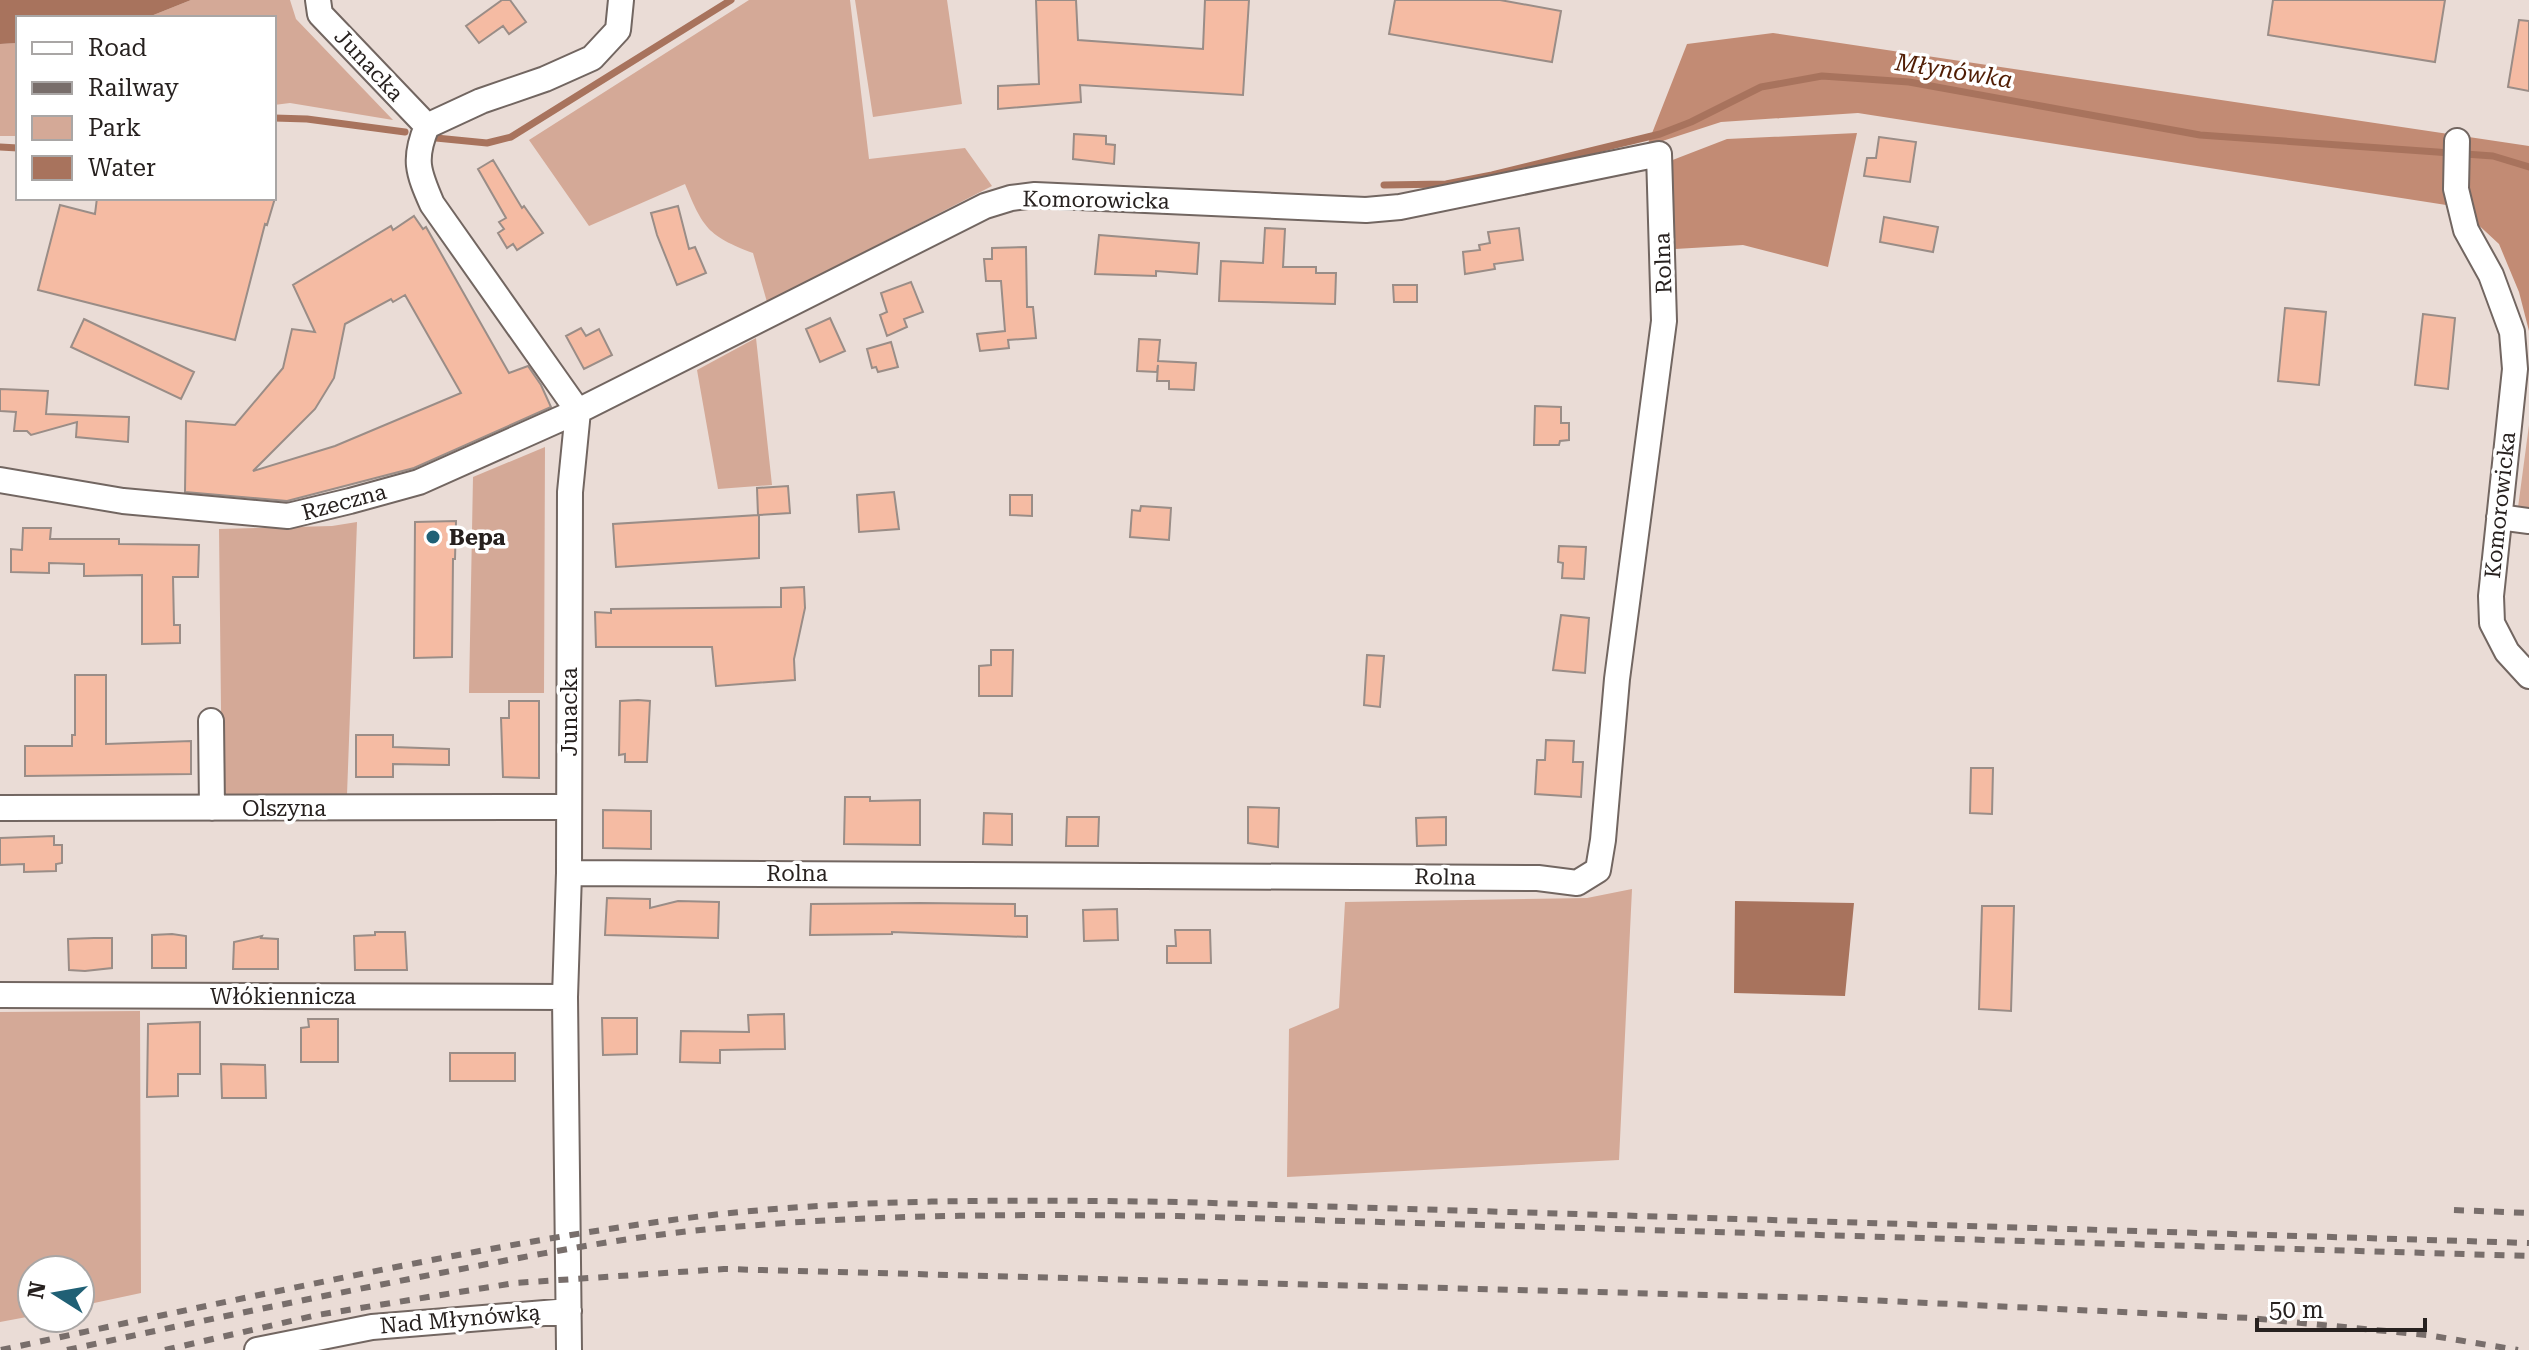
<svg xmlns="http://www.w3.org/2000/svg" width="2529" height="1350" viewBox="0 0 2529 1350" font-family="'Roboto Serif',serif">
<style>
.green{fill:#d4a997}
.forest{fill:#c28b74}
.water{fill:#a8735d}
.lines{fill:none;stroke-linecap:round;stroke-linejoin:round}
.stream{stroke:#a8735d;stroke-width:7}
.building{fill:#f5bba3;stroke:#9a8d87;stroke-width:2;fill-rule:evenodd}
.minor-casing{stroke:#726661;stroke-width:28}
.minor{stroke:#fff;stroke-width:24}
.rail{stroke:#786e6b;stroke-width:6;stroke-dasharray:10 10;stroke-linecap:butt}
.poi-dot{fill:#206075;stroke:#fff;stroke-width:3}
.labels{text-anchor:middle;dominant-baseline:central;stroke-width:7;stroke-linejoin:round;paint-order:stroke}
.street-label{font-size:22px;fill:#27211f;stroke:#fff}
.poi-label{font-size:22px;font-weight:bold;fill:#27211f;stroke:#fff;text-anchor:start}
.water-label{font-size:24px;font-style:italic;fill:#501d04;stroke:#fff}
</style>
<rect width="100%" height="100%" fill="#eadcd6"/>
<!-- green -->
<path class="green" d="M191,0H290L296,19L393,120L290,103L274,105V18H146Z
M749,0H850L869,159L965,148L992,186L767,302L753,253C708,236 703,228 685,184L589,226L529,140Z
M855,0H947L962,104L873,117Z
M18,43V136H0V44Z
M756,338L772,485L718,489L697,370Z
M2529,425V516L2517,515Z
M545,447L544,693H469L473,477Z
M357,522L347,795H222L219,529L332,526Z
M1632,889L1619,1160L1287,1177L1289,1029L1339,1008L1345,902L1587,898Z
M140,1011L141,1293L80,1306V1270H32V1316L0,1322V1012Z"/>
<!-- forest -->
<path class="forest" d="M1773,33L2529,146V331L2519,292L2499,244L2459,207L1858,113L1721,122L1647,146L1687,44Z
M1857,133L1828,267L1743,245L1675,249L1670,161L1727,139Z"/>
<!-- water -->
<path class="water" d="M0,0H191L146,18H18V43L0,44Z
M1735,901L1854,903L1845,996L1734,993Z"/>
<g class="lines">
<!-- stream -->
<path class="stream" d="M274,118L307,119L405,132
M436,138L487,143L511,137L731,0
M0,147L18,148
M1384,185L1446,184L1492,175L1660,134L1691,122L1761,87L1822,76L1909,82L2200,135L2493,156L2529,167"/>
</g>
<!-- building -->
<path class="building" d="M502,0H510L526,22L509,34L503,26L479,43L466,26Z
M1036,0H1076L1078,40L1203,49L1205,0H1249L1243,95L1080,85L1081,102L998,109V86L1039,84Z
M1395,0H1500L1561,11L1552,62L1389,34Z
M2273,0H2445L2435,62L2268,35Z
M2519,20L2529,21V91L2508,87Z
M1074,134L1106,136V144L1115,145L1114,164L1073,159Z
M1879,137L1916,142L1910,182L1864,176L1867,158H1876Z
M493,160L522,208L524,206L543,233L517,250L513,244L507,248L498,233L504,229L499,222L506,218L478,169Z
M97,198H275L267,225L265,224L235,340L38,290L60,205L95,214Z
M678,206L689,249L695,247L706,273L677,285L657,235L651,213Z
M414,216L423,229L426,227L509,373L528,366L541,385L551,407L414,468L287,501L185,492L186,421L235,425L283,368L292,329L315,332L293,285L391,226L393,230ZM405,295L461,393L335,446L253,471L315,409L334,378L345,324L391,299L393,302Z
M1884,217L1938,227L1933,252L1880,242Z
M1265,228L1285,229L1283,267H1316V273H1336L1335,304L1219,301L1221,261L1263,263Z
M1519,228L1523,260L1494,264L1495,269L1465,274L1463,252L1480,250L1479,245L1490,243L1488,232Z
M1099,235L1199,243L1197,274L1156,271V276L1095,274Z
M1026,247L1027,307H1033L1036,338L1008,340L1009,348L980,351L977,334L1005,331L1001,281H986L984,259H992V248Z
M911,282L923,312L904,319L907,327L887,336L880,315L887,312L881,293Z
M1393,285H1417V302H1394Z
M2285,308L2326,312L2319,385L2278,381Z
M2423,314L2455,318L2448,389L2415,385Z
M830,318L845,351L820,362L806,329Z
M84,319L194,372L181,399L71,347Z
M581,328L586,336L599,329L612,355L584,369L566,336Z
M1139,339L1160,340L1158,361L1196,363L1194,390L1169,389V381H1157L1158,365L1157,372L1137,371Z
M891,342L898,367L878,372L876,367L872,368L867,349Z
M0,389L48,391L46,414L129,417L128,442L76,437L77,422L31,435L27,431H14L16,412L0,411Z
M1535,406L1561,407V423H1569V440L1560,441L1559,445H1534Z
M788,486L790,513L759,515V558L616,567L613,524L758,515L757,488Z
M894,492L899,529L859,532L857,495Z
M1010,495H1032V516L1010,515Z
M1141,506L1171,508L1169,540L1130,537L1132,510L1140,511Z
M456,521L455,559H453L452,657L414,658L415,522Z
M23,528H51L50,539H119V544L199,545L198,577H173L174,625H180V643L142,644V575L84,576V564L49,563V573L11,572V549L22,550Z
M1559,546L1586,547L1584,579L1562,578L1563,563L1558,562Z
M804,587L805,608L794,659L795,680L716,686L712,647H596L595,612L611,613V609L781,607V588Z
M1561,615L1589,618L1585,673L1553,670Z
M991,650H1013L1012,696H979V666L991,665Z
M1367,655L1384,656L1380,707L1364,705Z
M75,675H106V744L191,741V774L25,776V746H72V735H75Z
M638,700L650,701L647,762H625V754L619,755L620,701Z
M509,701H539V778L503,777L501,718H509Z
M356,735H393V747L449,749V765L393,764V777H356Z
M1546,740L1574,741L1573,762H1583L1581,797L1535,794L1537,760H1545Z
M1971,768H1993L1992,814L1970,813Z
M845,797H870V801L920,800V845L844,844Z
M1248,807L1279,808L1278,847L1248,843Z
M603,810L651,811V849L603,848Z
M984,813L1012,814V845L983,844Z
M1067,817H1099L1098,846H1066Z
M1446,817V845L1417,846L1416,818Z
M54,836V845H62V863L56,864V871L24,872V864L0,865V838Z
M607,898L650,899V908L678,901L719,902L718,938L605,935Z
M920,903L1015,904V916H1027V937L892,932V934L810,935L811,904Z
M1982,906H2014L2011,1011L1979,1009Z
M1117,909L1118,940L1084,941L1083,910Z
M1175,930H1210L1211,963H1167V946H1176Z
M375,932H405L407,970H355L354,936L375,935Z
M172,934L186,936V968H152V935Z
M262,936L261,938L278,939V969H233L234,942Z
M94,938H112V968L85,971L69,970L68,939Z
M784,1014L785,1049L720,1050V1063L680,1062L681,1031L749,1032L748,1015Z
M602,1018H637V1054L603,1055Z
M308,1019H338V1062H301V1028L309,1027Z
M200,1022V1074H178V1096L147,1097L148,1024Z
M450,1053H515V1081H450Z
M221,1064L265,1065L266,1098H222Z"/>
<g class="lines">
<defs>
<path id="minor" d="M318,0L320,14L427,126C413,159 418,172 432,204L578,411L570,492L569,873L565,997L569,1350
M427,126L481,101L545,79L592,58L618,30L621,0
M2457,141L2456,189L2466,230L2491,275L2512,332L2515,369L2491,596L2492,623L2507,652L2529,676
M0,480L123,501L288,516L350,501L419,482L578,411L985,206L1011,198L1035,195L1366,210L1400,207L1659,154L1664,321L1617,679L1603,840L1598,870L1577,883L1538,878L569,873
M2499,517L2529,521
M211,721L212,808
M0,808L568,807
M0,995L565,997
M257,1350L372,1327L569,1311"/>
</defs>
<!-- minor casing -->
<use href="#minor" class="minor-casing"/>
<!-- minor -->
<use href="#minor" class="minor"/>
<!-- rail -->
<path class="rail" d="M2454,1210L2529,1213
M1,1350C129,1322 257,1295 386,1269C497,1247 607,1227 720,1214C873,1198 1027,1200 1180,1202L2529,1243
M67,1350C190,1323 312,1298 435,1274C530,1256 626,1236 722,1228C874,1214 1025,1214 1177,1216L2529,1256
M165,1350L317,1315L515,1283L724,1269L1822,1298L2250,1318L2427,1335L2518,1350"/>
</g>
<!-- markers -->
<circle class="poi-dot" cx="433" cy="537" r="8"/>
<g class="labels">
<!-- street labels -->
<g class="street-label">
<text transform="translate(369 65) rotate(47)">Junacka</text>
<text transform="translate(1096 200) rotate(1)">Komorowicka</text>
<text transform="translate(1663 263) rotate(-92)">Rolna</text>
<text transform="translate(344 502) rotate(-15)">Rzeczna</text>
<text transform="translate(2500 505) rotate(-84)">Komorowicka</text>
<text transform="translate(569 712) rotate(-90)">Junacka</text>
<text x="284" y="808">Olszyna</text>
<text x="797" y="873">Rolna</text>
<text transform="translate(1445 877) rotate(1)">Rolna</text>
<text x="283" y="996">Włókiennicza</text>
<text transform="translate(460 1319) rotate(-5)">Nad Młynówką</text>
</g>
<!-- poi labels -->
<g class="poi-label">
<text x="449" y="537">Bepa</text>
</g>
<!-- water labels -->
<g class="water-label">
<text transform="translate(1954 71) rotate(9)">Młynówka</text>
</g>
</g>
<!-- legend -->
<rect x="16" y="16" width="260" height="184" fill="#ffffff" stroke="#a9a6a5" stroke-width="2"/>
<rect x="32" y="42" width="40" height="12" fill="#ffffff" stroke="#a9a6a5" stroke-width="2"/>
<text x="88" y="56" font-size="24" fill="#27211f">Road</text>
<rect x="32" y="82" width="40" height="12" fill="#786e6b" stroke="#a9a6a5" stroke-width="2"/>
<text x="88" y="96" font-size="24" fill="#27211f">Railway</text>
<rect x="32" y="116" width="40" height="24" fill="#d4a997" stroke="#a9a6a5" stroke-width="2"/>
<text x="88" y="136" font-size="24" fill="#27211f">Park</text>
<rect x="32" y="156" width="40" height="24" fill="#a8735d" stroke="#a9a6a5" stroke-width="2"/>
<text x="88" y="176" font-size="24" fill="#27211f">Water</text>
<!-- north arrow -->
<g transform="translate(56 1294) rotate(281)"><circle r="38" fill="#ffffff" stroke="#a9a6a5" stroke-width="2"/>
<path d="M0-6L14 30L0 20L-14 30Z" fill="#206075"/>
<text y="-12" font-size="22" font-weight="bold" text-anchor="middle" fill="#27211f">N</text>
</g>
<!-- scale -->
<path d="M2257 1318v12h168v-12" fill="none" stroke="#27211f" stroke-width="4"/>
<text x="2269" y="1318" font-size="24" fill="#27211f" stroke="#ffffff" stroke-width="6" paint-order="stroke">50 m</text>
</svg>
